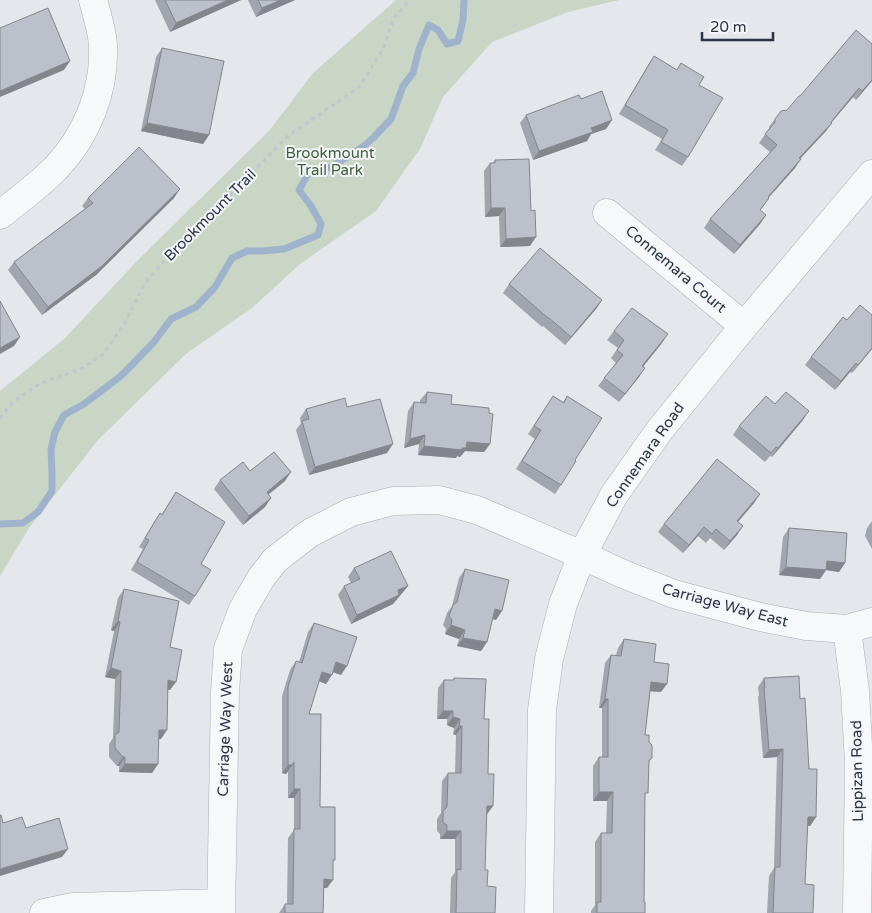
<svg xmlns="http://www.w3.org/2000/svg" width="872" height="913" viewBox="0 0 872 913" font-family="'Varela Round',sans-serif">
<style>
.green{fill:#c9d6c5}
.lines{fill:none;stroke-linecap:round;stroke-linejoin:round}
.stream{stroke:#9fb4cc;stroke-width:7}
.minor-casing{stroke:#a9aeb7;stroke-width:29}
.path{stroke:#c2c5cb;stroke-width:3;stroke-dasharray:4 4;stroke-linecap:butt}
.minor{stroke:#f7f8fa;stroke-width:28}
.wall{fill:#a1a5ae}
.shaded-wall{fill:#83868d}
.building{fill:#bbc0ca;stroke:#83868d}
.labels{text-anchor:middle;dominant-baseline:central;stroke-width:4;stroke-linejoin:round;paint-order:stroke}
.park-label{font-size:15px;fill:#3f6138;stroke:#f4f6f9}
.street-label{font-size:15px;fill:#2b3445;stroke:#f4f6f9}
</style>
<rect width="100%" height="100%" fill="#e4e7ec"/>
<!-- green -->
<path class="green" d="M396,0H619L568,12L492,42L443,97L420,149L376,211L300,264L252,308L187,353L98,440L29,528L0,576V391L64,339L139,259L269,131L313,73Z"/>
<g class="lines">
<!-- stream -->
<path class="stream" d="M0,524L23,523L38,512L52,491V474L51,449L55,432L64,415L84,404L121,376L154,342L171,319L196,307L215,287L232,258L247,251H263L284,249L318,235L321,224L311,206L299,190L309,172L331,167L364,146L374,137L391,119L403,86L413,73L419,49L429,25L438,30L447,44L458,41L463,20L464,0"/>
<defs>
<path id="minor" d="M607,213L744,326
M0,215C19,200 39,185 56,168C87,135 105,91 103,45C102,30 97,15 93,0
M847,629L855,691L859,763L857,913
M44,913L73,907L221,903
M221,913L225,692L228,649L243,609L261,578L275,560L310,533L351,512L393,501L439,500L477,510L582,555L623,574L674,594L760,617L806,626L847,629L872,622
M539,913L542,710L549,659L563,604L582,555L614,495L659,431L744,326L872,174"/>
</defs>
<!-- minor casing -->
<use href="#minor" class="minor-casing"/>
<!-- path -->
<path class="path" d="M0,418L13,402L39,384L81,369L104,354L127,319L145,283L184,239L223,202L287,137L359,87L370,70L383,49L394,18L407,3L411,0"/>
<!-- minor -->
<use href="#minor" class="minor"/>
</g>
<!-- wall -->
<path class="wall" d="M155,0H241L170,32Z
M248,0H295L256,17Z
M872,44V81L856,100L853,97L832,122L826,131L800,159L795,168L769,197L763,207L760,210L766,215L760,224L734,254L704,228L710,219L770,152L759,143L769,129V127L775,119L787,110L800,96Z
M162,48L209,135L203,144L141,131L156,57Z
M654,56L676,70L681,63L699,85L688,157L682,166L655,150L662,139L619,114L648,65Z
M581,99L612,120L606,129L591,134L587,141L533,160L520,123L526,115Z
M495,160L530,246L500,247L499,216L485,217L484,171L490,163H493Z
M88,198H174L96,275L42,315L8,270L14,262L85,209L82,206Z
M509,284L602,300L596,309L565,345L543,326L542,327L503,293Z
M872,315V349L852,373L850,372L835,390L805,365L811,357Z
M614,331L662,343L643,367L639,377L619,402L598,386L616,363L611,358L618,348L607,340Z
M427,392L451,404L489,413L490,444L484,452L465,451L460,457L457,456L456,458L418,455L419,444L404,448L408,411L414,402L420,403V400Z
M553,396L563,402L567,396L575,460L561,485L555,494L516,469L535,439L528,434Z
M775,404L803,420L772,457L770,456L765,462L733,435L739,426Z
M347,407L387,453L309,475L296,430L301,423L300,418L306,409Z
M250,471L285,481L268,495L265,507L243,525L214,489L220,480Z
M176,492L201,564L195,596L189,605L131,570L143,549L139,547L154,522L160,513L162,514Z
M760,494L754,503L738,522L737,535L724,550L710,538L706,543L698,536L683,553L658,532L664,524Z
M872,521V549L865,536L867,528Z
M789,528L845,563L839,572L826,570L820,579L779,575L783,537Z
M354,568L408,586L393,604L351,624L338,595L344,586L351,583L348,577Z
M465,569L496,620L493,619L487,642L481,651L457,646L459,639L445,634L446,629L443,625L447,613L452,606L459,578Z
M124,589L170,647V690H168L161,739H158V764L152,773L119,772V766H117L109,757V744L113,738L115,679L105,677L114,631L111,630L118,598Z
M314,623L341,675L333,672L326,684L319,681L309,714L320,807L335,860L333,862L327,888H324L323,913H279L285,904H287L288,838L294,830V798H288V772L286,774L282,773V696L290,670L296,661L299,662L308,632Z
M624,639L654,662L661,692L650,691L645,735L649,742L652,758L649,762L645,797L644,902L645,913H591V911L595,905V842L601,833H606L607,801H593V766L599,757H602V708H599L605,663L611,655H616L618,648Z
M454,678L484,719L488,774L493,806L487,814H486L485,870L487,886L495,913H450L451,878L455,872V839H440V834L437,831V819L441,813L442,781L448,773H455L456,735L453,734L454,728L447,725V719H437L438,688L444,680H453Z
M764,678L800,699L816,817L810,826H808L805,884L813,913H767L769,876L774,868L777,757L763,758L758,697L759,695L758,687Z"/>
<!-- shaded-wall -->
<path class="shaded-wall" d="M228,0H241L170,32L176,23Z
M281,0H295L256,17L262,8Z
M70,61L64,70L0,97V91Z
M872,80V81L856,100L862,91Z
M859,88L853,97L825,130L831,122Z
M612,120L606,129L591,134L587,141L533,160L539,151L591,128Z
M147,123L209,135L203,144L141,131Z
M832,123L826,131L793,166L799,158Z
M801,159L795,168L762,205L768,197Z
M180,189L174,198L96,275L42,315L48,307Z
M491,208H505L499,216L485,217Z
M766,215L760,224L734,254L740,245Z
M536,237L530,246L500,247L506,239Z
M602,300L596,309L565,345L571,337Z
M668,334L662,343L636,375L642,366Z
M20,337L14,346L0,354V348Z
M872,348V349L852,373L858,365Z
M856,363L850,372L835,390L841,381Z
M645,368L639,377L619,402L625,394Z
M809,411L803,420L772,457L778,448Z
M425,435L419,444L404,448L410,439Z
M467,442L490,444L484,452L465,451L460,457L457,456L456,458L418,455L424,446Z
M393,444L387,453L309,475L315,467Z
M291,472L285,481L260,501L267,492Z
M760,494L754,503L731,530L737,521Z
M271,498L265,507L243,525L249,516Z
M743,526L737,535L724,550L730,541Z
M704,527L698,536L683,553L689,545Z
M827,561L845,563L839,572L826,570L820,579L779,575L786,567Z
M408,586L393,604L351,624L357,615L398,590Z
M495,609L502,611L496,620L489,618Z
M118,621L120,622L114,631L111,630Z
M451,625L465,630L459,639L445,634Z
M463,638L487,642L481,651L457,646Z
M336,662L347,666L341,675L330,671Z
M111,668L121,671L115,679L105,677Z
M322,672L332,675L326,684L316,680Z
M168,680L176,682L170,690L162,689Z
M651,682L667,684L661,692L645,691Z
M605,699H608L602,708H599Z
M443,711H453L447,719H437Z
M453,717L460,719L454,728L447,725Z
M459,726H462L456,735L453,734Z
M159,730H167L161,739H153Z
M783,749L777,757L763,758L769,750Z
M123,757H125L119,766H117Z
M125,764H158L152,773L119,772Z
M288,765H292L286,774L282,773Z
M294,789H300L294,798H288Z
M599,792H613L607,801H593Z
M487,806H493L487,814H481Z
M808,817H816L810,826H802Z
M447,831H461L455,839H440Z
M68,849L62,857L0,876V869Z
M324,879L333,880L327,888H318Z"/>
<!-- building -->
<path class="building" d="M165,0H228L176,23Z
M258,0H281L262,8Z
M48,8L70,61L0,91V28Z
M856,30L872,44V80L862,91L859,88L831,122L832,123L799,158L801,159L768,197L769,198L760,210L766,215L740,245L710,219L777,145L765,134L775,122V119L781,111L787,110L799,96H800Z
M162,48L224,61L209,135L147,123Z
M654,56L677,70L681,63L704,77L699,85L723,98L688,157L661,142L668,130L625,105Z
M602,91L612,120L591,128L593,132L539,151L526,115L579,95L581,99Z
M139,147L180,189L102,266L48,307L14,262L93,203L88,198Z
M529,159L531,211L535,210L536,237L506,239L505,208H491L490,163H495V160Z
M540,248L602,300L571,337L549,318H548L509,284Z
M0,301L20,337L0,348Z
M860,305L872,315V348L858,365L856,363L841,381L811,357L843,317L847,320Z
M632,308L668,334L642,366L645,368L625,394L604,378L623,355L617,350L624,340L614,331Z
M427,392L452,395L451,404L489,408V413L493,414L490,444L467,442L466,448H462V450L424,446L425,435L410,439L414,402L426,403Z
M786,392L809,411L778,448L776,447L771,453L739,426L766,396L775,404Z
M553,396L564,403L567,396L602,418L575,460L576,461L561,485L522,461L541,430L534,426Z
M345,398L347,407L380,399L393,444L315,467L302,421L309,419L306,409Z
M274,452L291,472L267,492L271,498L249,516L220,480L243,462L250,471Z
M717,459L760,494L737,521L743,526L730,541L716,529L712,534L704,527L689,545L664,524Z
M176,492L225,522L201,564L211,570L195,596L137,562L149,540L145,538L160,513L162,515Z
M789,528L847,533L845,563L827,561L826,570L786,567Z
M391,551L408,586L398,590L399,595L357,615L344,586L360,579L354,568Z
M465,569L509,580L502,611L495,609L487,642L463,638L465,630L451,625L452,620L449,616L453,605L457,602Z
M124,589L179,601L170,647L182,650L176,682L168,680L167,730H159L158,764H125V757H123L115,748V735L119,732L121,671L111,668L120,622L118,621Z
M314,623L357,637L347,666L336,662L332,675L322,672L309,714H321L320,807H335V860H333V880L324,879L323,913H285V904H293L294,829H300V789H294V762L292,765H288V687L296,661L302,663Z
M624,639L656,644L654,662L669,664L667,684L651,682L645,735H649V742L652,745V758L649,760L648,793H645L644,902H645V913H597V902H601V833H612L613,792H599V757H608V699H605L611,655L621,656Z
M799,676L800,699L805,698L809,769H817L816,817H808L805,884L814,885L813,913H773L775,867H780L783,749L769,750L764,688H765L764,678Z
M454,678L486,679L484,719H489L488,774H494L493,806H487L485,870H488L487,886L496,887L495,913H456L457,869L461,870V831H447V825L443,823V811L447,807L448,773H461L462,726H459L460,719L453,717V711H443L444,680H454Z
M0,815H1L3,823L22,817L26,828L59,818L68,849L0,869Z"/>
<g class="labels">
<!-- park labels -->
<g class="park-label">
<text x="330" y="153">Brookmount<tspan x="330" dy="17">Trail Park</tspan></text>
</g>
<!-- street labels -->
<g class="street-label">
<text transform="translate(210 215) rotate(-45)">Brookmount Trail</text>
<text transform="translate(676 269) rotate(40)">Connemara Court</text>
<text transform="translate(645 455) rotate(-55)">Connemara Road</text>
<text transform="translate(725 605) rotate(15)">Carriage Way East</text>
<text transform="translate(225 729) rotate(-88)">Carriage Way West</text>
<text transform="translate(857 771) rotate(-91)">Lippizan Road</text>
</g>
</g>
<!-- scale -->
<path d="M702 32v8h71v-8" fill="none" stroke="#2b3445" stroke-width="2.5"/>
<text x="710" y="32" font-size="15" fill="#2b3445" stroke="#f4f6f9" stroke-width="4" paint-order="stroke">20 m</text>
</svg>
